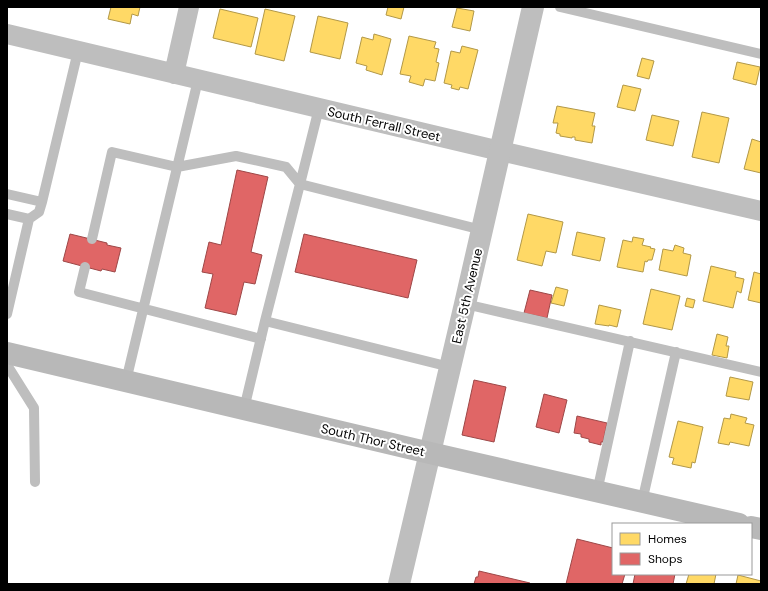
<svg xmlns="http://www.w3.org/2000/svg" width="768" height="591" viewBox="0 0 768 591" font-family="'DM Sans',sans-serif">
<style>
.homes{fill:#ffd966;stroke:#b29847}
.shops{fill:#e06666;stroke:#9d4747}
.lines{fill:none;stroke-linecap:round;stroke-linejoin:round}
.service{stroke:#bebebe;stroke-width:10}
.minor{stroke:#bebebe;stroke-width:20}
.tertiary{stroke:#bebebe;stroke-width:22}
.secondary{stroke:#b8b8b8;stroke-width:22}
.labels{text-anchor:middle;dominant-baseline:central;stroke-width:4;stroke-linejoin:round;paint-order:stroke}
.street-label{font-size:13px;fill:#000;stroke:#fff}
</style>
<rect width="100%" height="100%" fill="#fff"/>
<!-- homes -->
<path class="homes" d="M111,7H140L138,16L132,14L130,24L108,19Z
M388,7H404L401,19L386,15Z
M457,8L474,11L470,31L452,27Z
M220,9L258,18L251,47L213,38Z
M265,9L295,16L284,61L255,54Z
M318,16L348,23L340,59L310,52Z
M374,34L391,39L382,75L366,70L367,66L356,63L362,37L373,40Z
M409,36L436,42L434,48L439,49L436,62L439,63L435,81L425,79L423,86L409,82L411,76L400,74Z
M462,46L478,50L468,89L460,87L459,90L451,88L452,85L444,83L451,51L460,53Z
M642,58L654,61L649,79L637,76Z
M737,62L760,67L756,85L733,79Z
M623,85L641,89L635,111L617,107Z
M557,106L595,113L592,126H595L592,143L575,140V137H572V138L560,136V134L556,133L558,123H553Z
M702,112L729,118L719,163L692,157Z
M652,115L679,121L673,146L646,140Z
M752,139L761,142V173L744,169Z
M528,214L563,222L556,253L546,251L542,266L517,260Z
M577,232L605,238L600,261L572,255Z
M633,237L644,239L642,245L651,247L650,248L655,249L652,260H648L647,262L645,261L643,272L617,267L623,240L632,242Z
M675,245L684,248L683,253L691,255L687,276L659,270L663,249L673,251Z
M711,266L736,272L735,277L744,279L741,293L737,291L733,308L703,301Z
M754,272L761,274V303L748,300Z
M556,287L568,290L564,306L551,303Z
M651,289L680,296L672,330L643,324Z
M687,298L695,300L693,308L685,306Z
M599,305L621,310L617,327L609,325V326L595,324Z
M717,334L728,337L726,346H729L727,358L712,355Z
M730,377L753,382L749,400L726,396Z
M731,414L747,418L745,423L754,425L749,446L730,442L729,445L718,443L724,418L730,419Z
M678,421L703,427L695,463L692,462L691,468L672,464L674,458L669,457Z
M689,574H716L714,584H686Z
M738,575L761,581V584H736Z"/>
<!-- shops -->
<path class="shops" d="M237,170L268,177L251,252L262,255L255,284L244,282L236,315L205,308L213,274L202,272L209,242L221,245Z
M70,234L107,243V245L121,248L115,272L102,269L101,271L63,261Z
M304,234L417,260L408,298L295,272Z
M530,290L552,295L547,318L524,313Z
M474,380L506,387L494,442L462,435Z
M544,394L567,400L559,433L536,427Z
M577,416L607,423L603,442H601V445L589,442V439L581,437V434L574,433Z
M577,539L613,548V574H625L622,584H566Z
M479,571L530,583V584H474L476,577H478Z
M635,574H675L673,584H633Z"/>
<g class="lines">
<!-- service -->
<path class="service" d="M560,7L761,54
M300,184L319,108
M7,194L42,202L78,51
M7,214L29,219L7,314
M29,219L39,212L42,202
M92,239L112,152L177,167L236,156L286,167L300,184
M85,267L79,292L261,339
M465,304L761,372
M265,321L300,184L482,230
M7,365L34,408L35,482
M126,381L198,80
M244,409L265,321L450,367
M597,492L630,341
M642,502L676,352"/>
<!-- minor -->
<path class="minor" d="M7,34L500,151L761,211
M174,74L189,7"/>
<!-- tertiary -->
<path class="tertiary" d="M399,584L465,304L533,7"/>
<!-- secondary -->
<path class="secondary" d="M7,353L430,453L739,524
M751,527L761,529"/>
</g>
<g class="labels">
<!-- street labels -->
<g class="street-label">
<text transform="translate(384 124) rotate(13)">South Ferrall Street</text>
<text transform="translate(467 296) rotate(-77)">East 5th Avenue</text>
<text transform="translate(373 440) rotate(13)">South Thor Street</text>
</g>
</g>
<!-- border -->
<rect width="768" height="591" fill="none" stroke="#000000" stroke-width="16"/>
<!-- legend -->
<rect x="612" y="523" width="140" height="52" fill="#ffffff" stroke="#999999"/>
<rect x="620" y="533" width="20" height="12" fill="#ffd966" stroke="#999999"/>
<text x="648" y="543" font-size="12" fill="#000000">Homes</text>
<rect x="620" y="553" width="20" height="12" fill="#e06666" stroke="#999999"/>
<text x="648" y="563" font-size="12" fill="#000000">Shops</text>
</svg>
